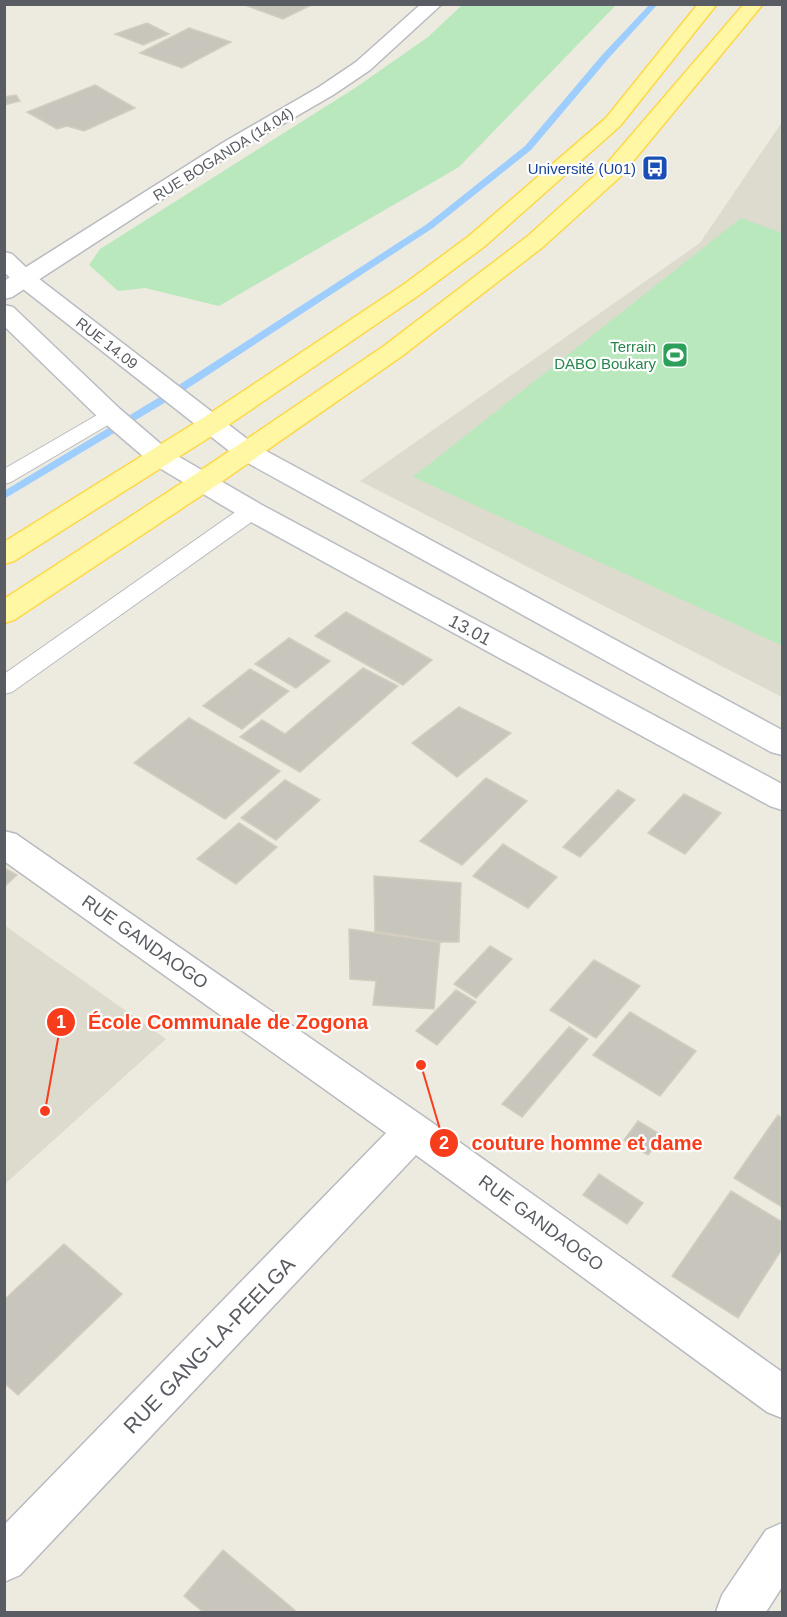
<svg xmlns="http://www.w3.org/2000/svg" width="787" height="1617" viewBox="0 0 787 1617" font-family="Arial,sans-serif">
<style>
.education{fill:#dddbce}
.green{fill:#b9e8bd}
.lines{fill:none;stroke-linecap:round;stroke-linejoin:round}
.stream{fill:#9eceff;fill-rule:evenodd}
.building{fill:#c8c5bd;stroke:#d2cdbe;stroke-width:1.5}
.lane-casing{stroke:#b8bac0;stroke-width:2}
.street-casing{stroke:#b8bac0;stroke-width:3}
.secondary-casing{stroke:#b9bcc3;stroke-width:3}
.primary-casing{stroke:#fdd849;stroke-width:3}
.lane{fill:#fff;fill-rule:evenodd}
.street{fill:#fff;fill-rule:evenodd}
.secondary{fill:#fff;fill-rule:evenodd}
.primary{fill:#fff7a3;fill-rule:evenodd}
.labels{text-anchor:middle;dominant-baseline:central;stroke-width:4.5;stroke-linejoin:round;paint-order:stroke}
.far-street-label{font-size:15px;fill:#595c62;stroke:#fff}
.far-transit-label{font-size:15px;fill:#164399;stroke:#fff;text-anchor:end}
.far-leisure-label{font-size:15px;fill:#27864d;stroke:#fff;text-anchor:end}
.street-label{font-size:18px;fill:#595c62;stroke:#fff}
.near-street-label{font-size:21px;fill:#595c62;stroke:#fff}
.leader{fill:none;stroke:#f83d1c;stroke-width:2}
.callout-dot{fill:#f83d1c;stroke:#fff;stroke-width:2}
.mark-label{font-size:18px;text-anchor:middle;font-weight:bold;fill:#fff}
.callout-label{font-size:20px;text-anchor:middle;font-weight:bold;fill:#f83d1c;stroke:#fff;stroke-width:4.5;stroke-linejoin:round;paint-order:stroke}
</style>
<rect width="100%" height="100%" fill="#edebe0"/>
<!-- education -->
<path class="education" d="M782,122V697L360,481L700,243Z
M4,925L166,1039L5,1184L4,1183Z"/>
<!-- green -->
<path class="green" d="M463,4L616,5L459,167L219,306L145,288L118,291L89,265L100,249L355,88L428,37Z
M741,218L782,233L781,645L413,477Z"/>
<g class="lines">
<!-- stream -->
<path class="stream" d="M650,4H658L608,59L531,150L433,228L176,396L4,499V491L168,392L427,224L525,146L602,55Z"/>
</g>
<!-- building -->
<path class="building" d="M242,4H313L283,19Z
M147,23L169,34L143,45L115,34Z
M189,28L231,42L182,68L140,53Z
M95,85L135,108L84,131L67,126L57,129L27,112Z
M16,95L20,101L4,105V97Z
M346,612L432,660L403,685L315,636Z
M289,638L330,661L296,688L255,664Z
M363,668L398,686L300,772L240,737L262,720L285,734Z
M250,669L289,691L242,729L203,706Z
M459,707L511,733L457,777L412,743Z
M189,718L280,771L225,819L134,763Z
M486,778L527,801L462,865L420,841Z
M285,780L320,800L276,840L241,818Z
M618,790L635,800L580,857L563,847Z
M684,794L721,813L685,854L648,833Z
M239,823L277,847L236,884L197,859Z
M503,844L557,877L528,908L473,876Z
M4,868L17,875L4,887Z
M374,876L461,883L459,942H440L375,931Z
M349,929L440,942L434,1009L373,1005L376,981L350,979Z
M490,946L512,959L476,998L454,984Z
M594,960L640,986L596,1038L550,1010Z
M456,990L476,1002L437,1045L416,1031Z
M630,1012L696,1051L660,1096L593,1055Z
M569,1027L588,1039L522,1117L502,1104Z
M778,1115L782,1118V1207L734,1178Z
M638,1121L663,1136L648,1155L624,1140Z
M599,1174L643,1203L627,1224L583,1195Z
M731,1191L782,1222V1249L738,1318L672,1276Z
M64,1244L122,1294L18,1395L4,1383V1300Z
M223,1550L297,1612H203L184,1596Z"/>
<g class="lines">
<defs>
<path id="lane" d="M111,409L118,411L121,415L118,419L11,482L4,484V469L104,411Z
M252,504L260,506L263,511L260,516L12,692L4,694V674L244,506Z"/>
<path id="street" d="M421,4H442L370,70L333,95L238,150L12,297L4,299V281L224,142L319,87L356,62Z
M4,831L16,834L427,1119L782,1372V1418L767,1412L416,1155L20,1575L4,1582V1525L386,1133L4,861Z
M782,1523V1587L766,1612H716L722,1595L766,1530Z"/>
<path id="secondary" d="M4,252L12,254L34,275L255,445L782,730V755L771,752L237,457L18,285L4,272Z
M4,305L13,307L120,409L169,451L262,505L782,784V810L770,806L242,517L151,463L102,421L4,326Z"/>
<path id="primary" d="M698,4H717L620,126L485,246L419,295L221,430L14,561L4,564V542L203,418L403,285L469,236L606,118Z
M744,4H763L620,177L544,246L402,356L211,489L14,620L4,623V599L191,477L384,346L528,236L604,167Z"/>
</defs>
<!-- lane casing -->
<use href="#lane" class="lane-casing"/>
<!-- street casing -->
<use href="#street" class="street-casing"/>
<!-- secondary casing -->
<use href="#secondary" class="secondary-casing"/>
<!-- primary casing -->
<use href="#primary" class="primary-casing"/>
<!-- lane -->
<use href="#lane" class="lane"/>
<!-- street -->
<use href="#street" class="street"/>
<!-- secondary -->
<use href="#secondary" class="secondary"/>
<!-- primary -->
<use href="#primary" class="primary"/>
</g>
<!-- icons -->
<defs>
<symbol id="bus-square" viewBox="-11 -11 22 22"><rect x="-9" y="-9" width="18" height="18" rx="4" fill="#1a4fb4" stroke="#fff"/><path d="M-5-6H5V4H4V6H2V4H-2V6H-4V4H-5ZM-3.5-4V0h7V-4ZM-3.5 1.2v1.5H-2V1.2ZM2 1.2v1.5H3.5V1.2Z" fill="#fff"/></symbol>
<symbol id="stadium-square" viewBox="-11 -11 22 22"><rect x="-9" y="-9" width="18" height="18" rx="4" fill="#2e9e5b" stroke="#fff"/><path d="M0-5a6.5 5 0 1 0 0 10a6.5 5 0 1 0 0-10ZM-3.5-1.8h7v3.6h-7Z" fill="#fff"/></symbol>
</defs>
<g fill-rule="evenodd">
<use href="#bus-square" x="640" y="153" width="30" height="30"/>
<use href="#stadium-square" x="660" y="340" width="30" height="30"/>
</g>
<g class="labels">
<!-- far-street labels -->
<g class="far-street-label">
<text transform="translate(223 154) rotate(-32)">RUE BOGANDA (14.04)</text>
<text transform="translate(107 343) rotate(38)">RUE 14.09</text>
</g>
<!-- far-transit labels -->
<g class="far-transit-label">
<text x="636" y="168">Université (U01)</text>
</g>
<!-- far-leisure labels -->
<g class="far-leisure-label">
<text x="656" y="346">Terrain<tspan x="656" dy="17">DABO Boukary</tspan></text>
</g>
<!-- street labels -->
<g class="street-label">
<text transform="translate(470 630) rotate(28)">13.01</text>
<text transform="translate(145 942) rotate(35)">RUE GANDAOGO</text>
<text transform="translate(541 1223) rotate(36)">RUE GANDAOGO</text>
</g>
<!-- near-street labels -->
<g class="near-street-label">
<text transform="translate(209 1345) rotate(-46)">RUE GANG-LA-PEELGA</text>
</g>
</g>
<!-- callouts -->
<path class="leader" d="M45 1111L61 1022M421 1065L444 1143"/>
<g class="callout-dot">
<circle cx="45" cy="1111" r="6"/>
<circle cx="421" cy="1065" r="6"/>
<circle cx="61" cy="1022" r="15"/>
<circle cx="444" cy="1143" r="15"/>
</g>
<g class="mark-label">
<text x="61" y="1028">1</text>
<text x="444" y="1149">2</text>
</g>
<g class="callout-label">
<text x="228" y="1029">École Communale de Zogona</text>
<text x="587" y="1150">couture homme et dame</text>
</g>
<!-- border -->
<rect width="787" height="1617" fill="none" stroke="#595c62" stroke-width="12"/>
</svg>
